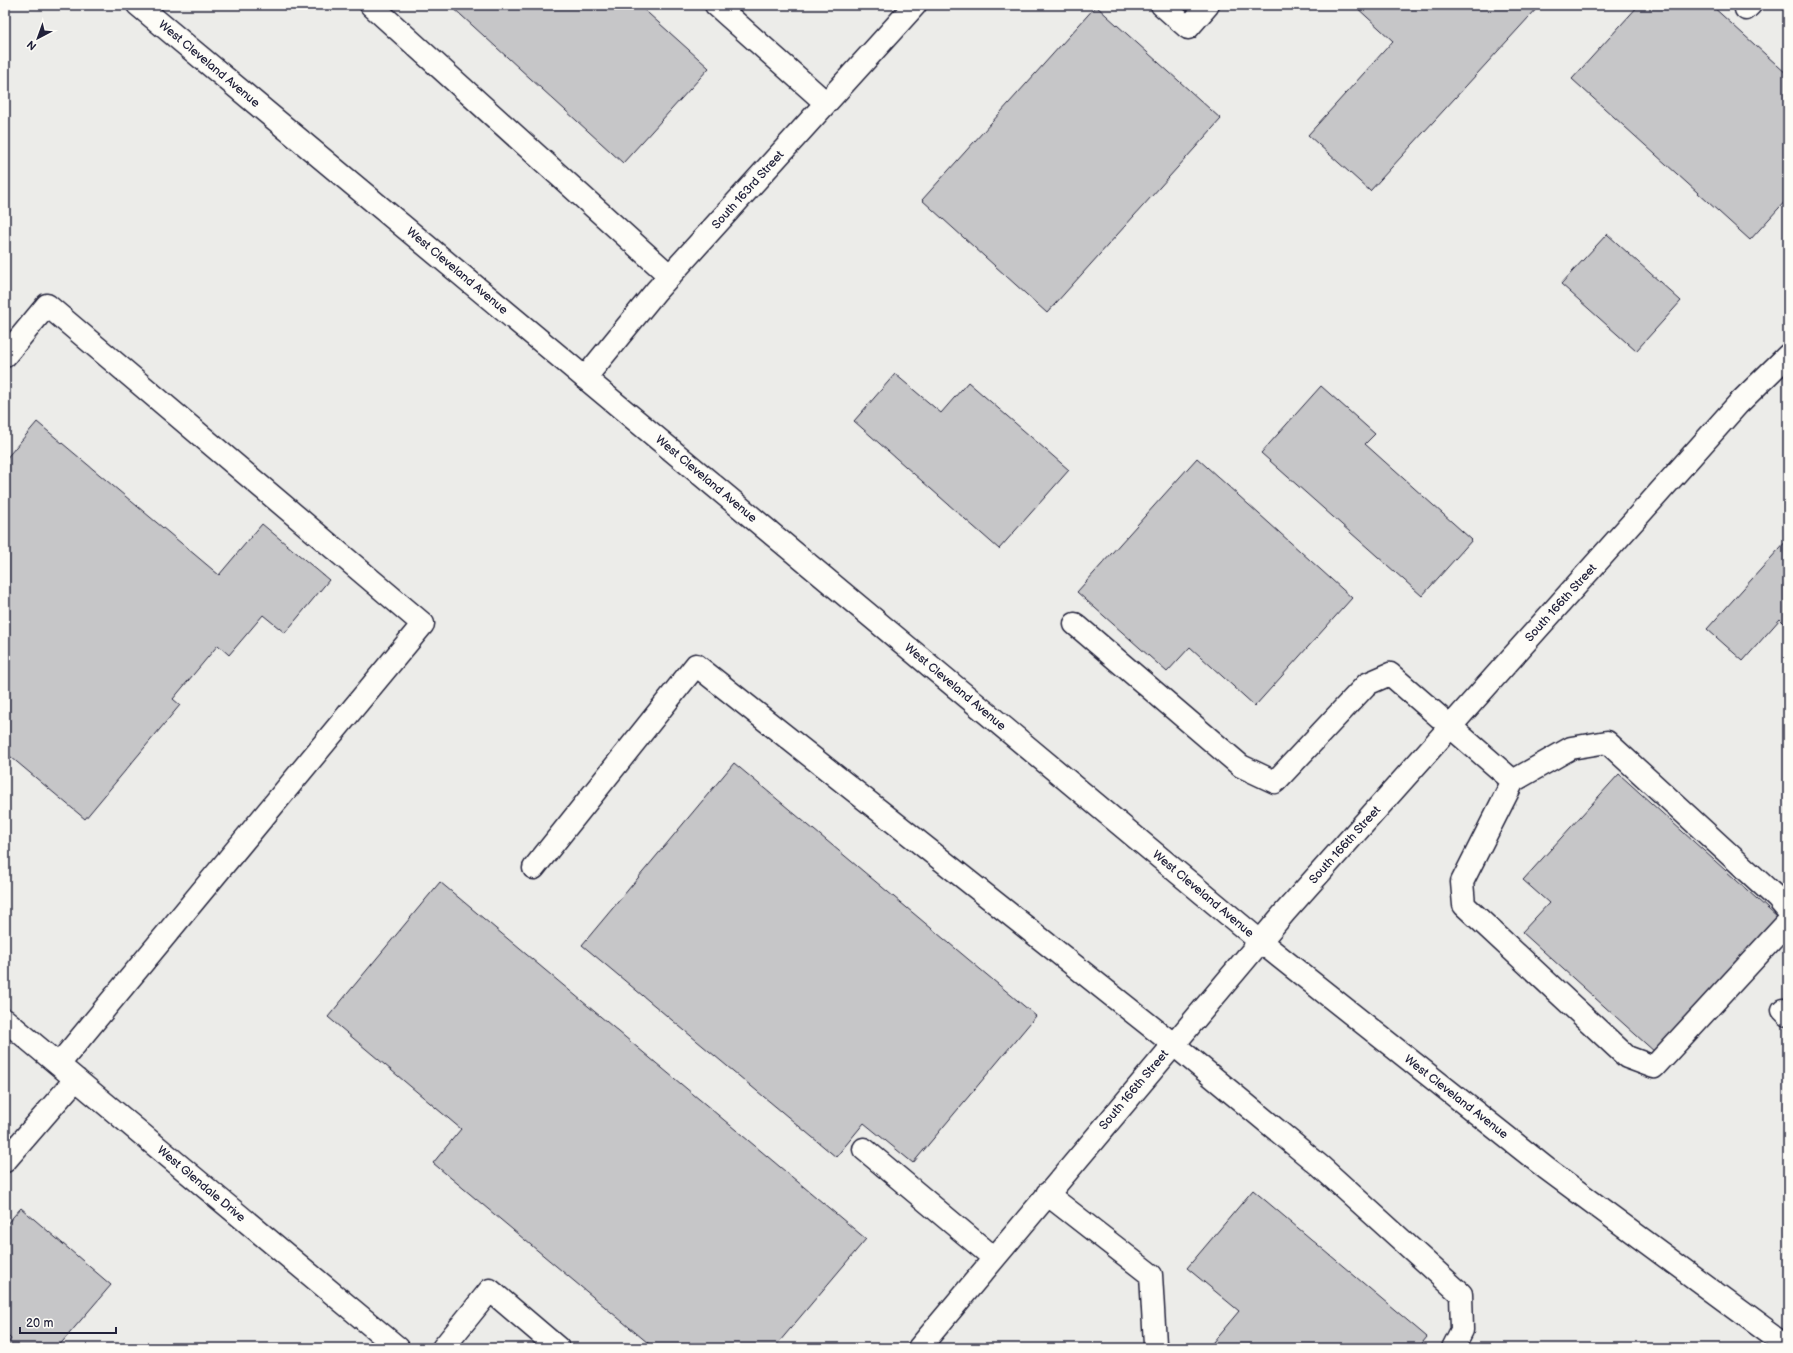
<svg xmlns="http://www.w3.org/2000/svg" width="1793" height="1353" viewBox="0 0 1793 1353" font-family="'Balsamiq Sans',sans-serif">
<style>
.built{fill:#ecece9}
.building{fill:#c6c6c8;stroke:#22223b}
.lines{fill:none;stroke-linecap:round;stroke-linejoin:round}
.minor-casing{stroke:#22223b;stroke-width:25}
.major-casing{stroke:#22223b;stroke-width:25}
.minor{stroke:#fdfcf7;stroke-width:22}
.major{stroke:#fdfcf7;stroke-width:22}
.labels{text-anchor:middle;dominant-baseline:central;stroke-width:3;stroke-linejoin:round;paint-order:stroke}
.street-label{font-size:12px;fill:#22223b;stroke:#fdfcf7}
</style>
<rect width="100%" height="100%" fill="#fdfcf7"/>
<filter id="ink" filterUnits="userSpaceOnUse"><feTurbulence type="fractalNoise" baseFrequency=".025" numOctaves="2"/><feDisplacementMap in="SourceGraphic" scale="8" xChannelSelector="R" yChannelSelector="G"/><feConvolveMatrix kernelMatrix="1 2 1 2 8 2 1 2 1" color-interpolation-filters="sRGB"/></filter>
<g filter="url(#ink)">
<!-- built -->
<path class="built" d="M5,5H1788V1348H5Z"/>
<!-- building -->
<path class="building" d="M450,5H639L709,68L623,163Z
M1354,5H1540L1370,191L1308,135L1393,41Z
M1639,5H1711L1788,75V198L1750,240L1572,79Z
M1096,6L1221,119L1047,313L922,200Z
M1607,234L1681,301L1636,351L1561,284Z
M895,374L941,413L968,382L1069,470L999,549L854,421Z
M1321,386L1375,434L1365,444L1472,540L1422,596L1261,453Z
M37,422L219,575L262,524L329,580L285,633L263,615L229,655L218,645L173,699L180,705L85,819L5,752V460Z
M1197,458L1352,598L1255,706L1190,647L1167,672L1077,592Z
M1788,539V627L1780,619L1743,661L1707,629Z
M734,763L1036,1016L913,1163L864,1123L836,1157L582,945Z
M1619,774L1778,918L1656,1053L1522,932L1549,903L1523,880Z
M440,882L866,1239L774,1348H724L720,1344L717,1348H654L433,1163L461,1129L328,1017Z
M1253,1190L1427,1337L1418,1348H1208L1239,1311L1187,1268Z
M21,1208L111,1285L57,1348H5L11,1339L5,1333V1226Z"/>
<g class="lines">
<defs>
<path id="minor" d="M371,5L670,276
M716,5L826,103
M1162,5L1188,28L1208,5
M1746,9L1750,5
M5,356L47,305L423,624L59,1064
M585,378L656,291L915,5
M1075,624L1241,766L1275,782L1367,684L1390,674L1513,781
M534,868L696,665L1173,1044L1320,1166L1461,1294L1462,1330L1453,1348
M1788,911L1777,898L1607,742L1571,748L1513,781L1462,882L1464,905L1627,1057L1654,1067L1788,922
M1783,1010L1788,1015
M5,1020L398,1348
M864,1149L994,1258
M5,1161L76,1079
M1047,1194L1151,1275L1155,1344L1157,1348
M443,1348L490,1290L558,1348
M919,1348L1285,912L1738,404L1788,355"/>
<path id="major" d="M138,5L1261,942L1547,1169L1788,1347"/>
</defs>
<!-- minor casing -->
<use href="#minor" class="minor-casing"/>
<!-- major casing -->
<use href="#major" class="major-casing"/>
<!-- minor -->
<use href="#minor" class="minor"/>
<!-- major -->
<use href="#major" class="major"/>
</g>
</g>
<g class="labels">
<!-- street labels -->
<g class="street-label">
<text transform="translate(209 64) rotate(40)">West Cleveland Avenue</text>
<text transform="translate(748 190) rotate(-48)">South 163rd Street</text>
<text transform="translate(457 271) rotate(40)">West Cleveland Avenue</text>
<text transform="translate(706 479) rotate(40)">West Cleveland Avenue</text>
<text transform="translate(1561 603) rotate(-48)">South 166th Street</text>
<text transform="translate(955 687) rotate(40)">West Cleveland Avenue</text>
<text transform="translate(1345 845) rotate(-48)">South 166th Street</text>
<text transform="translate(1203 894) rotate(40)">West Cleveland Avenue</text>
<text transform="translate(1134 1090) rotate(-50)">South 166th Street</text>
<text transform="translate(1456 1097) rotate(38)">West Cleveland Avenue</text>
<text transform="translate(201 1184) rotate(40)">West Glendale Drive</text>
</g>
</g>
<!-- margin -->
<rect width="1793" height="1353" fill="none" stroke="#fdfcf7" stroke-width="20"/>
<rect x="10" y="10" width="1773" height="1333" fill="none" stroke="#22223b" stroke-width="1.5" filter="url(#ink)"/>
<!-- north arrow -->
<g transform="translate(38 38) rotate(221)" stroke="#fdfcf7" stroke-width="3" paint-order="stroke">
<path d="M0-3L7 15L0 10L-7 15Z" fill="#22223b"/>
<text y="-6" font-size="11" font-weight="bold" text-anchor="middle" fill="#22223b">N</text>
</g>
<!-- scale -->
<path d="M20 1327v6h96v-6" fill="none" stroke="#22223b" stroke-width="2"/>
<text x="26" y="1327" font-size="12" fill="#22223b" stroke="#fdfcf7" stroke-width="3" paint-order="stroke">20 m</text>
</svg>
